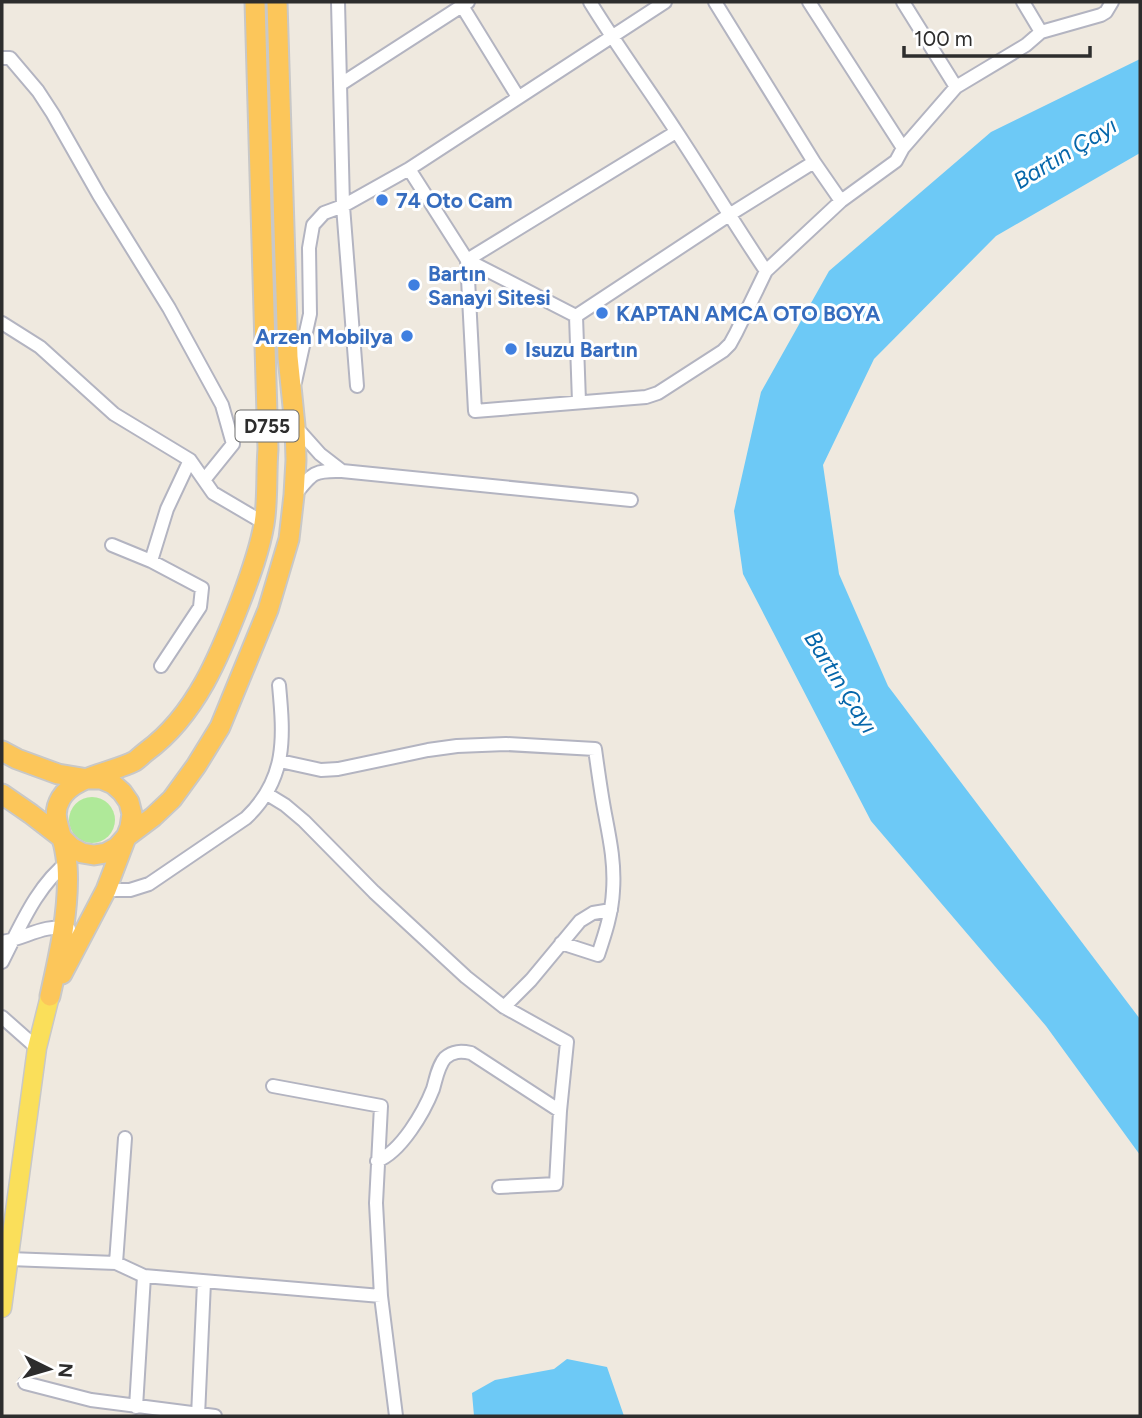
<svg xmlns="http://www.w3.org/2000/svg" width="1142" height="1418" viewBox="0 0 1142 1418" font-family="Figtree,sans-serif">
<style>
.green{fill:#afe999}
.water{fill:#6dc9f6}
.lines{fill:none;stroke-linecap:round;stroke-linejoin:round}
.minor-casing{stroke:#b3b4c1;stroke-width:16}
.primary-casing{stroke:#c8c8c8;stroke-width:21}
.trunk-casing{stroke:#c8c8c8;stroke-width:23}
.minor{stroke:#fff;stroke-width:12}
.primary{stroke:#fadf5a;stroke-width:18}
.trunk{stroke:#fcc65a;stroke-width:19}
.shop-dot{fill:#3f7fe0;stroke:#fff;stroke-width:2.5}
.labels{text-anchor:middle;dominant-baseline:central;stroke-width:6;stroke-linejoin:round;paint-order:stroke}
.shield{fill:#fff;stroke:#6c6c6c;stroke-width:2}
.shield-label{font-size:19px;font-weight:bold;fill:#2d2d2d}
.shop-label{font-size:21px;font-weight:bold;fill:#366cbe;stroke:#fff;text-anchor:start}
.water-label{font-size:23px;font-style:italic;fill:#0566aa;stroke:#fff}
</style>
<rect width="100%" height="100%" fill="#efe9df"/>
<!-- green -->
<path class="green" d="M69 820a23 23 0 1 1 46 0a23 23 0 1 1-46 0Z"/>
<!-- water -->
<path class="water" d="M1140,59V153L996,236L874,359L823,465L839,574L888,686L1140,1019V1155L1046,1026L871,821L743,574L734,511L761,392L829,271L991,132Z
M567,1359L607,1367L624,1416H474L472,1393L495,1380L554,1369Z"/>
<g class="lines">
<defs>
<path id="minor" d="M338,2L343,206L357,386
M590,2C617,46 648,88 676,131C707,178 735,225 766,271
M715,2L814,162L841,201
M809,2L903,148
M903,2L956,87
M1023,2L1041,32
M462,6L518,97
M2,58H10L38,91L53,114L99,195L169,308L222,405L233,444L204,480
M341,84L468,2
M409,169L467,260L475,411L646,397L658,393L723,351L730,344L736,333L766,271L841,201L896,161L903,148L956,87L1026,45L1041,32L1101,15L1106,12L1112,2
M467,260L676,132
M467,260L576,316
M576,316L729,215L814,162
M576,316L579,402
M2,323L40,347L114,414L190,460L213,493L264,523
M295,382L310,314L309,248L313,225L324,213L343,206L409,169L665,2
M295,426L320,454L342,471L631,500
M295,495C312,473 314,470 342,471
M112,545L151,561L202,588L200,607L161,666
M151,561L167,509L190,460
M280,761L321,770L338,769L428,750L457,746L506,744L595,749C598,771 601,793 605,814C610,840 615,864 613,891C612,913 605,934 598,955L561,943
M267,794L285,805L304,821L374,892L466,977L504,1007L567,1042L560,1111L471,1053C461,1051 453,1051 445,1058C438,1066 436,1079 433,1089C424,1112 401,1152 377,1161
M106,890H130L149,884L246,818C287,779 284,738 279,685
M2,942C25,939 44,923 69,929
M2,962C20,927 37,885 69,861
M504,1007L531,980L580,921L593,913L611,910
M2,1017L37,1048
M499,1187L556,1184L560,1111
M9,1259L116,1263L144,1276L136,1407
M116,1263L125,1138
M144,1276L381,1296L376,1203L381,1106L273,1086
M381,1296L396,1416
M25,1383L91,1400L215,1416
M198,1416L204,1282"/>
<path id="primary" d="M2,1308L37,1048L50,996"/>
<path id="trunk" d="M2,751L17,759L58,774L88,779H101L113,784L122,792L129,802L132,814L130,827L106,890L62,974
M2,794L31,814L62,838L71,847L82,853L94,855L106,853L117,847L125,838L153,817L172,799L196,766L220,727L268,610L289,539L294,495L296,460L295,426L288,357L277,2
M50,996C59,956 70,907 67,865C66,857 65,847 62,839C58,824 52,813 61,798C74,776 112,773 135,761C139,758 143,754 147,751C196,715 220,655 241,600C250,576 260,549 264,524C268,500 266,474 268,449L255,2"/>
</defs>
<!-- minor casing -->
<use href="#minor" class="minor-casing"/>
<!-- primary casing -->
<use href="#primary" class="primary-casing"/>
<!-- trunk casing -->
<use href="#trunk" class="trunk-casing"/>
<!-- minor -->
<use href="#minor" class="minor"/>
<!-- primary -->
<use href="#primary" class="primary"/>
<!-- trunk -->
<use href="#trunk" class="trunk"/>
</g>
<!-- markers -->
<g class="shop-dot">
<circle cx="382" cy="200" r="7"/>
<circle cx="414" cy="285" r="7"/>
<circle cx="602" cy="313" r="7"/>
<circle cx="407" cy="336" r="7"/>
<circle cx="511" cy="349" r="7"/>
</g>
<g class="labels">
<!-- shield labels -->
<rect class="shield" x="235.5" y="410.5" width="63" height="31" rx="5"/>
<g class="shield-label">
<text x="267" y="426">D755</text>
</g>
<!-- shop labels -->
<g class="shop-label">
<text x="396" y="200">74 Oto Cam</text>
<text x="428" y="273">Bartın<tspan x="428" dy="24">Sanayi Sitesi</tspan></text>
<text x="616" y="313">KAPTAN AMCA OTO BOYA</text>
<text x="393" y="336" text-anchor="end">Arzen Mobilya</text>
<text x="525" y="349">Isuzu Bartın</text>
</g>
<!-- water labels -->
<g class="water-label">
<text transform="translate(1065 153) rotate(-31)">Bartın Çayı</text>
<text transform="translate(841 682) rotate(58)">Bartın Çayı</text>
</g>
</g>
<!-- border -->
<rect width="1142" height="1418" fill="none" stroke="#2d2d2d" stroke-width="7"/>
<!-- north arrow -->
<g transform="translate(49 1369) rotate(95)" stroke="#ffffff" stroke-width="5" paint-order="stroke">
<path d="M0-5L12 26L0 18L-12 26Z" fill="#2d2d2d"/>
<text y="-10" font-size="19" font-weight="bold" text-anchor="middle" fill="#2d2d2d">N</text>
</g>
<!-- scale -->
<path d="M904 46v10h186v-10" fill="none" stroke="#2d2d2d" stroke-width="3.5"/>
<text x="914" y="46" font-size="21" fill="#2d2d2d" stroke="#ffffff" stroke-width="5" paint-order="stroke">100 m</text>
</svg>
